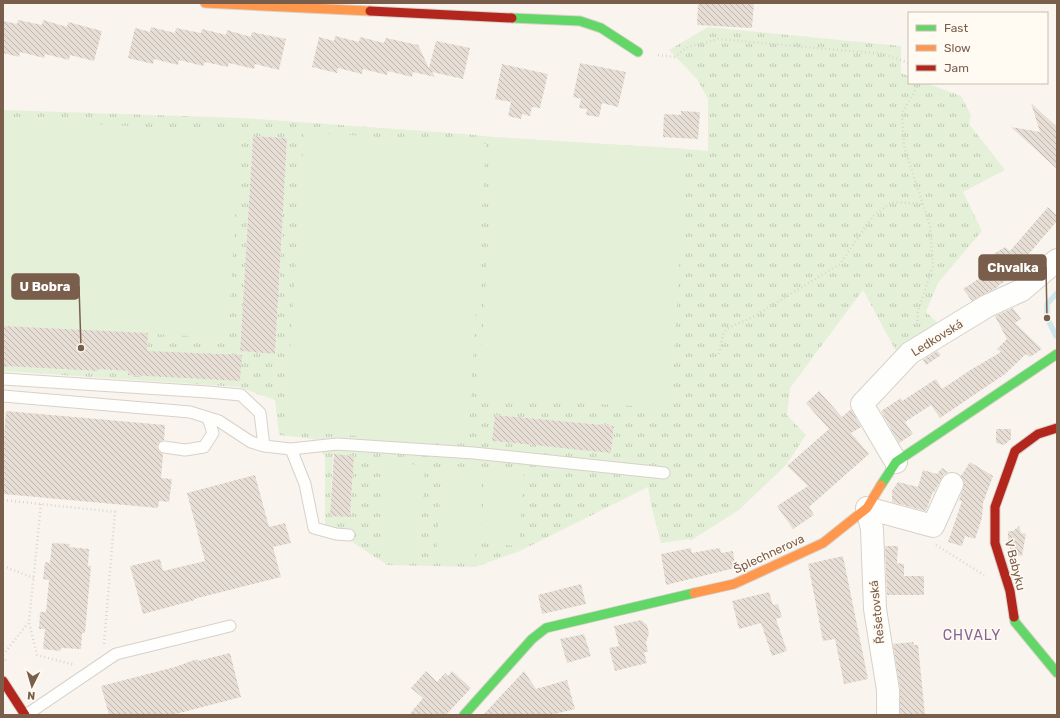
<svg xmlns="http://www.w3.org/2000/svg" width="1060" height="718" viewBox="0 0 1060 718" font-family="Rubik,sans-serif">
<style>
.grass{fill:url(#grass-tufts);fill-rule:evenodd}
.garden{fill:#e5f0d9}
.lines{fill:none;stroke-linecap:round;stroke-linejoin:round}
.stream{stroke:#cfe7ea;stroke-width:5.5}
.building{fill:url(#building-back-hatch)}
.lane-casing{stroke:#d7d1c9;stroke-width:13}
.street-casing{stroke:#d7d1c9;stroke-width:24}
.fast-casing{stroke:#d9d2ca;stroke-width:11}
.slow-casing{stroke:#d9d2ca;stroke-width:11}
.jam-casing{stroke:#d9d2ca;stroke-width:11}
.path{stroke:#dcd5cf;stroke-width:2.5;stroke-dasharray:1 3;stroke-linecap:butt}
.lane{stroke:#fefefc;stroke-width:11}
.street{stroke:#fefefc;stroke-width:22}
.fast{stroke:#63d668;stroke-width:9}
.slow{stroke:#ff974d;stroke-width:9}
.jam{stroke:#b3261e;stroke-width:9}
.labels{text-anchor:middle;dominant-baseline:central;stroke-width:3;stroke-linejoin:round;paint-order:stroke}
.street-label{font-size:12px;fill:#7a5e4c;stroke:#fffaf2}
.quarter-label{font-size:14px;letter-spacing:1px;fill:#866495;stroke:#fffaf2}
.leader{fill:none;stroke:#7a5e4c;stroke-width:1.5}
.callout-dot{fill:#7a5e4c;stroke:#fffaf2;stroke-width:1.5}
.callout{fill:#7a5e4c;stroke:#7a5e4c;stroke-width:1.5}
.callout-label{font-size:13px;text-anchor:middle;font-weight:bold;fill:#fff}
</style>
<defs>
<pattern id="grass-tufts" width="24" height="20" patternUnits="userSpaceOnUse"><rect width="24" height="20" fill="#e5f0d9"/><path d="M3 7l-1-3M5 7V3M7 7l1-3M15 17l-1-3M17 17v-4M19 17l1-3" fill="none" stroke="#bfc6b2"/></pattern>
<pattern id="building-back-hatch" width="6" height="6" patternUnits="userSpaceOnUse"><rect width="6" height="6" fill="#e6ded5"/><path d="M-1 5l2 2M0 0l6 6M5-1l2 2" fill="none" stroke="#bfb7af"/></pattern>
</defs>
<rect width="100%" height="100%" fill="#f9f5ee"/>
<!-- grass -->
<path class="grass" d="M708,27L901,46V73L909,76V83H926L961,96L971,115L969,124L1005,170L963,192L982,231L938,283L926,312L941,326L898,355L863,290L790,388L787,415L806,435L786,465L739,510L690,541L689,539L661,543L651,505L648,487L520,551L475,567L387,565L325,524V457L313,439L279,435L275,400L239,387L3,371V366L98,371V369L128,371V375L175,377L147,351V333L3,326V110L243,118L466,134L494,137L686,149L708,151V99L697,79L669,50ZM253,136L287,138L275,354L240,351ZM241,355L240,381L185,378ZM495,415L614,426L611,452L493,441ZM333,454L354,456L350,517L329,515H330Z"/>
<!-- garden -->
<path class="garden" d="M3,119L240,132L228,338L3,326Z
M304,132L486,144L468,443L285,431Z
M494,137L686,149L671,408L479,397Z
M386,463L425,465L419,560L381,557Z
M442,466L481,468L475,562L436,560Z
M485,469L524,471L519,546L481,543Z"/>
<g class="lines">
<!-- stream -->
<path class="stream" d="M1056,336L1047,318V304L1057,293"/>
</g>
<!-- building -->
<path class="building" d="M698,3H754L752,28L697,25Z
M18,20L42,25L43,20L67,27L68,22L102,31L94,61L70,55L69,60L45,54L44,58L20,52L19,57L3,53V21L17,24Z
M151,27L175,33L176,28L201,33L202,29L226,35L227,30L251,37L252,32L286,39L279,70L255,64L254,69L229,63L228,67L205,62L203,66L179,60L178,65L154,59L153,64L128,58L135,28L150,32Z
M335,36L359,42L360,37L384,43L386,38L418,45L429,68L436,41L470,48L463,79L432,72L435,77L413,72L412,77L388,71L387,75L363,69L362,74L338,68L337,73L312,67L319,37L334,41Z
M580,63L626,72L618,107L602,103L599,117L586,115L587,109L579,108L581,99L573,97Z
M502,64L548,74L540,108L532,107L530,116L522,114L521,119L508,116L511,102L495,99Z
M1031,103L1057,127V169L1011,127L1040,132Z
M681,111L700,112L698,139L663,137L664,114L681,115Z
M253,136L287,138L275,354L240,351Z
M1048,207L1057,216V221L1016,269L1018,272L998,286V287L972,301L963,289L997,267L989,257L1005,247L1010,251Z
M1013,308L1021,319L1015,323L1042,349L1030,357L1026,354L1005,374L940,418L931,405L905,422L913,434L899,443L881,411L901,398L902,401L936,379L942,389L972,369L1001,352L997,349L1007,339L995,316Z
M3,326L148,333L147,351L242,355L240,381L128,375V371L98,369V371L3,366Z
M937,351L941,355L926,365L923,360Z
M819,391L842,417L851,409L861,427L851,433L869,454L809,507L814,515L793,529L777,506L808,486L787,466L829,429L806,403Z
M6,411L165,425L164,440L159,442L157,446L159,452L163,454L161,478L172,479L169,502L159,501L158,508L3,494V448Z
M495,415L614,426L611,453L492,441Z
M996,429H1011V439L1004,445L996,443Z
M334,454L354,456L350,517L330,516Z
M970,462L993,476L983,503L982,518L975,539L965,536L962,546L948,542L962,501L959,500L963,489L964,483L961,476Z
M942,468L948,472L944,474L941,479L934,492H933L926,511L892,502V491L898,482L918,487L923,470L937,474Z
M255,475L269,527L285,523L291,543L273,547L281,577L194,599L195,600L143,614L130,566L160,559L163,571L205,561L187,493Z
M1019,526L1021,533L1026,534L1022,556L1012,554L1008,541V531H1013Z
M52,543L70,544L69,547L89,549L88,566H91L85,633H82L81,649L61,648L60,651L43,649L45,629H39L40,612H46L49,580L43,579L45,562L50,563Z
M885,546H898L897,563L904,564V576H924V595H887Z
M691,548L692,553L720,548L721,553L733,551L735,568L666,585L661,554Z
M843,556L868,679L844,684L835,639L823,641L808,564Z
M581,584L586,604L542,614L538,595Z
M769,592L773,605L778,604L782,617L776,619L787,651L772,656L761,623L739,629L732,601Z
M641,620L647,625L649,634L646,642L648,652H644L647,663L615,671L609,648L619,646L614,626Z
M584,634L591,656L567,663L560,639Z
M913,642L914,645H918L925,715H900V688L893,644Z
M230,653L241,697L172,715H109L101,686L175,667L197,659L198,661Z
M426,671L437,682L445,673L448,676L452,671L471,688L446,715H409L423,698L411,688Z
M524,671L536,689L567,680L575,709L551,715H483Z"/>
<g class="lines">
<defs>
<path id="lane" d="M3,379L208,392L241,395L260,413L264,446
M3,396L190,412L219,421L251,442L264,446L291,449L305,484L314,528L336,534L349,535
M164,447L185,450L204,447L213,433L208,418
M291,449L337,444L474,453L664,473
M26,715L116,654L230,626"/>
<path id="street" d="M896,462L862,404L910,353L987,306L1022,290L1057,260
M888,715V690L875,609L872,529L867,508L933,526L952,484"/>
<path id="fast" d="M512,18L580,21L601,28L638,52
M881,485L896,462L1057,354
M1014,617L1015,622L1057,673
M464,715L532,639L546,628L694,593"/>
<path id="slow" d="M205,3L370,11
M694,593L734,584L823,543L867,508L881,485"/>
<path id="jam" d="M370,11L512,18
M1014,617L1010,591L995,543V507L1015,451L1038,434L1057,428
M3,681L25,715"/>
</defs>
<!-- lane casing -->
<use href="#lane" class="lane-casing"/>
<!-- street casing -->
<use href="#street" class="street-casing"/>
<!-- fast casing -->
<use href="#fast" class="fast-casing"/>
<!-- slow casing -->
<use href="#slow" class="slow-casing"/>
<!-- jam casing -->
<use href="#jam" class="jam-casing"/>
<!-- path -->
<path class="path" d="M658,55L674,57L688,47L718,39L883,54L909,63
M916,83L917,88L902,113L904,146L930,226L933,266L918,311L917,325
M719,354L723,334L728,328L751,318L840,264L873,216L892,202L924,204
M3,500L115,512L104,644
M41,504L29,622L37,655L75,665
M936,545L984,575
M3,566L34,578
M3,655L28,623
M3,656L7,662"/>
<!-- lane -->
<use href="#lane" class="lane"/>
<!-- street -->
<use href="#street" class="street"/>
<!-- fast -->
<use href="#fast" class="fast"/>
<!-- slow -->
<use href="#slow" class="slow"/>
<!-- jam -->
<use href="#jam" class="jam"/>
</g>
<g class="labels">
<!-- street labels -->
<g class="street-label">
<text transform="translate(937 338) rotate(-32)">Ledkovská</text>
<text transform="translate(769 554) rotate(-25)">Šplechnerova</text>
<text transform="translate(1015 565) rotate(76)">V Babyku</text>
<text transform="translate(877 612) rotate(-96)">Řešetovská</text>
</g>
<!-- quarter labels -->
<g class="quarter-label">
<text x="972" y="635">CHVALY</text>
</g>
</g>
<!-- callouts -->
<path class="leader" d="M1047 318L1046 267M81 348L79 286"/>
<g class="callout-dot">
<circle cx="1047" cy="318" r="4"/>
<circle cx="81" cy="348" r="4"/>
</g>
<g class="callout">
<rect x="979" y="255" width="67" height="25" rx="4"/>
<rect x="12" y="274" width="67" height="25" rx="4"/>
</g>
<g class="callout-label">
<text x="1013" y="272">Chvalka</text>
<text x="45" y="291">U Bobra</text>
</g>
<!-- border -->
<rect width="1060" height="718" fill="none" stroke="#7a5e4c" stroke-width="8"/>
<!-- legend -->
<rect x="908" y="12" width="140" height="72" fill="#fffaf2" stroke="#cabcb0"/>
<rect x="916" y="25" width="20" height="6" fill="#63d668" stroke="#cabcb0"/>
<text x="944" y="32" font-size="12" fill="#7a5e4c">Fast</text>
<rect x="916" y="45" width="20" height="6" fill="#ff974d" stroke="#cabcb0"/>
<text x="944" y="52" font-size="12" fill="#7a5e4c">Slow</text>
<rect x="916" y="65" width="20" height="6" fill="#b3261e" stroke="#cabcb0"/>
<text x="944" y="72" font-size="12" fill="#7a5e4c">Jam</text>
<!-- north arrow -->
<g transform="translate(32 686) rotate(185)" stroke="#fffaf2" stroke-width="3" paint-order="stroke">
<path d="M0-3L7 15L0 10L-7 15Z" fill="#7a5e4c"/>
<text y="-6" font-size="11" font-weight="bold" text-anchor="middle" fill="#7a5e4c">N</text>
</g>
</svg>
